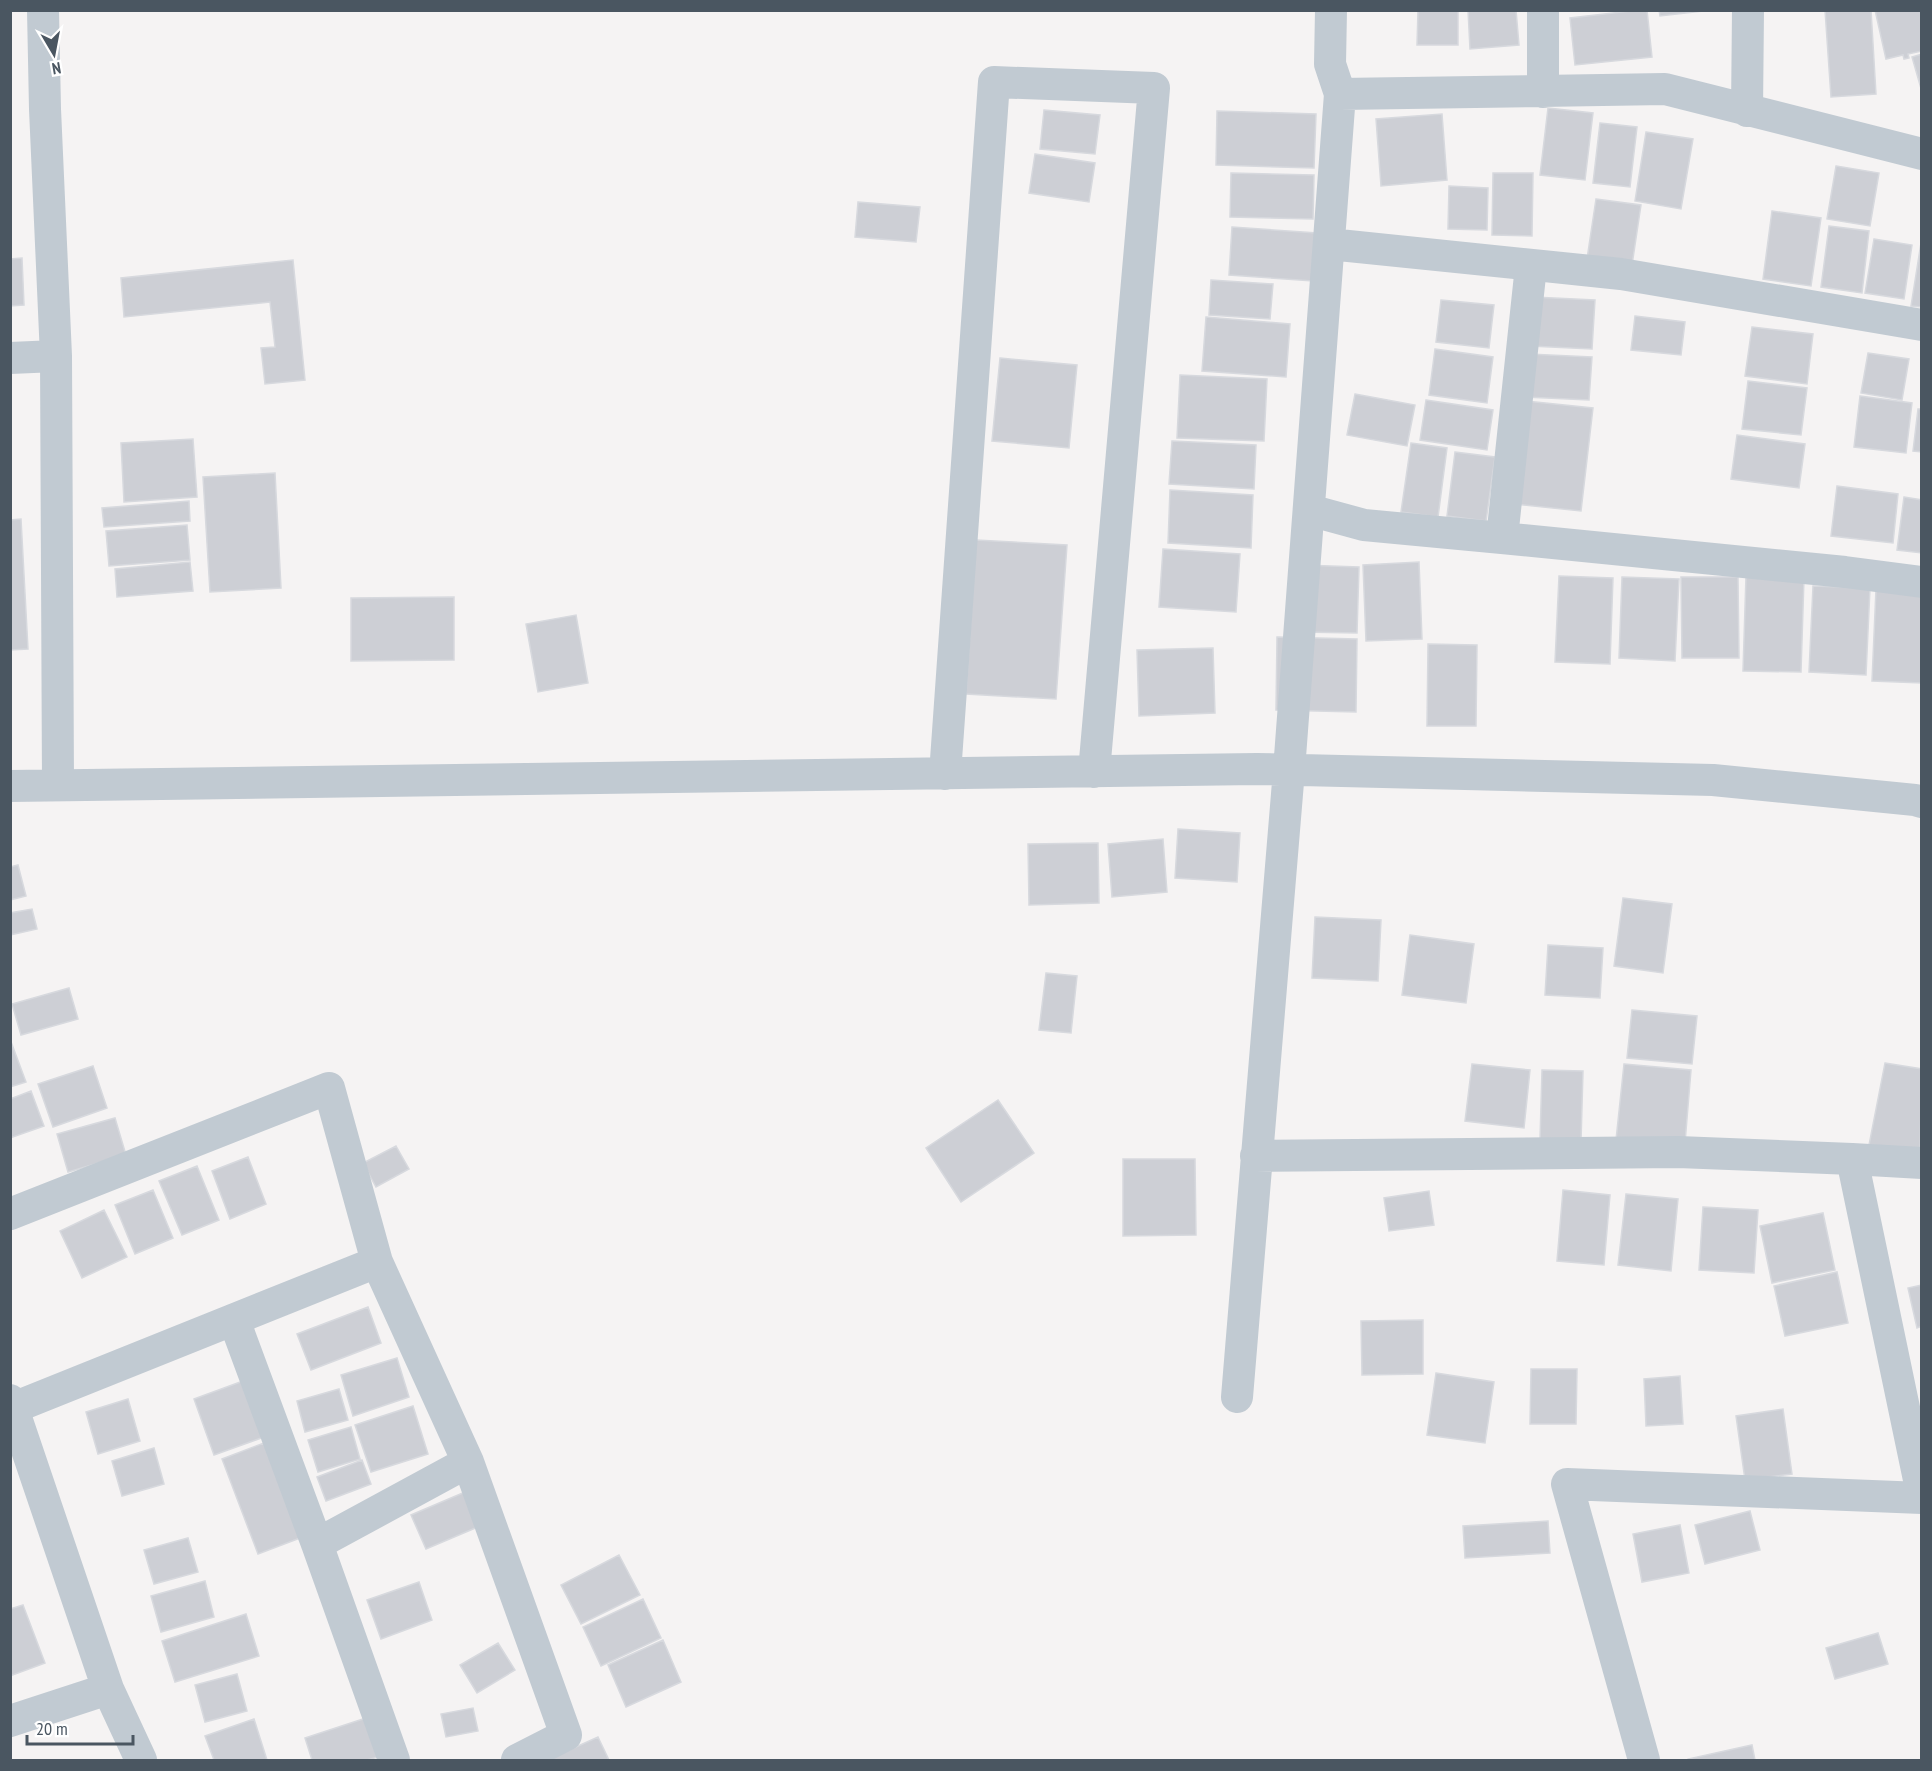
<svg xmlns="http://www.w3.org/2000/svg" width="1932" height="1771" viewBox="0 0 1932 1771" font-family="'PT Sans Narrow',sans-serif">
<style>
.building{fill:#cdcfd5;stroke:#d7d9de;stroke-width:1.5}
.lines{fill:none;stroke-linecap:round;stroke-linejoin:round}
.minor{stroke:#c1cad2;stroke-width:32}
</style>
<rect width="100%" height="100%" fill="#f5f3f3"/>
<!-- building -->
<path class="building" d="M1418,10H1458V45H1417Z
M1468,10H1516L1519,45L1470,49Z
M1639,10H1647L1652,57L1575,65L1570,18Z
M1659,10H1712L1660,16Z
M1825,10H1871L1876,94L1831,97Z
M1875,10H1922V51L1908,54L1909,58L1904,59L1903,55L1886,59Z
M1922,54V92L1912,57Z
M1548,108L1593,113L1585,180L1540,175Z
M1044,110L1100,115L1095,154L1040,149Z
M1217,111L1316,114L1314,168L1216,165Z
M1442,114L1447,180L1381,186L1376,119Z
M1600,123L1637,127L1630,187L1593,183Z
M1646,132L1693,139L1681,209L1635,201Z
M1035,154L1095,163L1089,202L1029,193Z
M1836,166L1879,173L1870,226L1827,219Z
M1231,173L1314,175L1313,219L1230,217Z
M1493,173H1533L1532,236L1492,235Z
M1449,186L1488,188L1487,230L1448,229Z
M1596,199L1641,205L1632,265L1587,259Z
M858,202L920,207L916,242L855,237Z
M1772,211L1821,218L1811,286L1763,279Z
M1829,226L1869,231L1862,293L1821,287Z
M1232,227L1317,233L1313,281L1229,275Z
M1874,239L1912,245L1904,299L1865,293Z
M1921,243H1922V307L1911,306Z
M22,258L24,305L10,306V259Z
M293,260L305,380L265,384L261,348L275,347L270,302L124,317L121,278Z
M1211,280L1273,284L1270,319L1209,315Z
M1533,297L1595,300L1592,349L1530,346Z
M1441,300L1494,305L1489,348L1436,342Z
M1635,316L1685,322L1681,355L1631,350Z
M1206,317L1290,324L1286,377L1202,371Z
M1752,327L1813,334L1807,384L1745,376Z
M1435,349L1493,357L1487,403L1429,395Z
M1868,353L1909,359L1902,400L1861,393Z
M1528,354L1592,357L1589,400L1525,397Z
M1000,358L1077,365L1069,448L992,441Z
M1180,375L1267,379L1264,441L1177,438Z
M1748,381L1807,388L1801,435L1742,429Z
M1355,394L1415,405L1407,446L1347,435Z
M1860,396L1912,403L1906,453L1854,447Z
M1426,400L1493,410L1487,450L1420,440Z
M1526,401L1593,408L1581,511L1515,504Z
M1918,409H1922V452L1913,451Z
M1737,435L1805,444L1799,488L1731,479Z
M193,439L197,497L124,502L121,443Z
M1172,441L1256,445L1254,489L1169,484Z
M1411,443L1447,448L1438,517L1401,512Z
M1455,452L1495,457L1486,521L1447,516Z
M275,473L281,588L210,592L203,477Z
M1837,486L1898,494L1893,543L1831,536Z
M1170,490L1253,495L1251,548L1168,543Z
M1904,497L1922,500V553L1897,550Z
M189,501L190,521L104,527L102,508Z
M21,519L28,649L10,650V520Z
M187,525L190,560L109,566L106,531Z
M976,540L1067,545L1056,699L966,694Z
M1163,549L1240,554L1236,612L1159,607Z
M190,562L193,591L117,597L115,569Z
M1419,562L1422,639L1366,641L1363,565Z
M1302,565L1359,567L1357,633L1300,632Z
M1559,576L1613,578L1610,664L1555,662Z
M1746,576L1804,578L1801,672L1743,671Z
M1622,577L1679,579L1675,661L1619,658Z
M1681,577H1738L1739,658H1682Z
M1813,586L1870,588L1866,675L1809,672Z
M1876,589L1922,591V683L1872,681Z
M454,597V660L351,661V598Z
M576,615L588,683L538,692L526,624Z
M1277,637L1357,639L1356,712L1276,710Z
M1428,644L1477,645L1476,726H1427Z
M1213,648L1215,713L1139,716L1137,650Z
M1178,829L1240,833L1237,882L1175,878Z
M1163,839L1167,892L1112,897L1108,844Z
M1098,843L1099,903L1029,905L1028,844Z
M18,865L26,896L10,900V867Z
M1623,898L1672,904L1663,973L1614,966Z
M32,909L37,929L10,935V913Z
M1315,917L1381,920L1378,981L1312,978Z
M1410,935L1474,944L1466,1003L1402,995Z
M1548,945L1603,948L1600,998L1545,995Z
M1046,973L1077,976L1071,1033L1039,1030Z
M69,988L78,1019L21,1035L12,1004Z
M1632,1010L1697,1016L1692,1064L1627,1058Z
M10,1039L26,1082L10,1087Z
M1885,1063L1922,1069L1920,1150L1869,1145Z
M1472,1064L1530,1070L1524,1128L1465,1121Z
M1624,1064L1691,1070L1685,1143L1616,1140Z
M93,1066L107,1108L53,1127L38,1084Z
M1542,1070L1583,1071L1581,1142L1540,1140Z
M31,1091L44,1126L10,1138V1099Z
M998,1100L1034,1153L961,1202L926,1148Z
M115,1118L126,1155L68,1172L57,1134Z
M396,1146L409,1169L376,1187L363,1163Z
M248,1157L266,1204L230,1219L212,1171Z
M1123,1159H1195L1196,1235L1123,1236Z
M197,1166L219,1220L182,1235L159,1181Z
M153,1190L173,1238L135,1254L115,1205Z
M1563,1190L1610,1195L1604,1265L1557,1261Z
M1429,1191L1434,1225L1389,1231L1384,1198Z
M1626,1194L1678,1199L1671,1271L1618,1265Z
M1703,1207L1758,1210L1754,1273L1699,1270Z
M104,1210L127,1257L82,1278L60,1231Z
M1823,1213L1835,1270L1772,1283L1760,1226Z
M1837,1272L1848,1323L1785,1336L1774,1286Z
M1922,1285V1326L1917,1328L1908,1288Z
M368,1307L381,1343L311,1370L297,1334Z
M1423,1320V1374L1362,1375L1361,1321Z
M397,1358L409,1397L353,1416L341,1375Z
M1531,1369H1577L1576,1424H1530Z
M1436,1373L1494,1382L1485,1443L1427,1435Z
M1680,1376L1683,1424L1646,1426L1644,1379Z
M243,1381L264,1437L214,1455L194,1399Z
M339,1389L348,1420L305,1432L297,1401Z
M128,1399L140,1441L98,1454L86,1412Z
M413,1406L428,1454L371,1472L355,1425Z
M1783,1409L1792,1474L1745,1480L1736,1416Z
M351,1427L360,1459L318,1472L308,1440Z
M264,1443L300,1538L258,1554L222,1459Z
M154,1448L164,1484L122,1496L112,1461Z
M362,1460L371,1484L326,1501L317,1477Z
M465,1492L480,1526L426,1549L411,1515Z
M1750,1511L1760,1550L1705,1564L1695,1525Z
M1548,1521L1550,1553L1465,1558L1463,1526Z
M1680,1525L1689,1573L1642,1582L1633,1534Z
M188,1538L198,1572L154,1584L144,1550Z
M619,1555L640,1595L581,1624L561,1585Z
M205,1581L214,1617L161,1632L151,1596Z
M419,1582L432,1620L381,1639L367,1600Z
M643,1599L661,1638L601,1666L583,1627Z
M23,1605L45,1663L10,1676V1609Z
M246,1614L259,1656L175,1682L162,1641Z
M1878,1633L1888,1664L1835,1679L1826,1648Z
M663,1640L681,1682L626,1707L608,1665Z
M498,1643L515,1670L477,1693L460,1665Z
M237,1674L247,1711L205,1722L195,1685Z
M473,1708L478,1731L446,1737L441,1714Z
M366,1718L378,1757L367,1760H312L305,1738Z
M254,1719L267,1760H214L205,1736Z
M598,1737L609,1760H547Z
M1752,1745L1755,1760H1688V1759Z"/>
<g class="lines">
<!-- minor -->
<path class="minor" d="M43,10L45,109L56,356L58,785
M1543,92V10
M1340,94L1665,89L1922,154
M1747,111L1748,10
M1329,244L1621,274L1922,325
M10,358L56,356
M1309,510L1364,525L1502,538L1531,266
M1502,538L1845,572L1922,582
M945,774L994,82L1154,88L1094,772
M10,786L1257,769L1713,780L1915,800L1922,802
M1256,1156L1678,1152L1852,1159
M1922,1163L1852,1159L1922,1494
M10,1214L329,1088L377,1262
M234,1320L317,1544
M1237,1397L1289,770L1340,94L1330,64L1331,10
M10,1400L108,1689L141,1760
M13,1408L377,1262L468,1462
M10,1721L108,1689
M394,1760L317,1544L468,1462L566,1735L517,1760
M1644,1760L1567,1484L1922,1498"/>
</g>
<!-- border -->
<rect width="1932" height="1771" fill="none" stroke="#4a5661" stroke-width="24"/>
<!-- north arrow -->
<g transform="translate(54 54) rotate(170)" stroke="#ffffff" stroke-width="4.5" paint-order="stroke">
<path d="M0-4.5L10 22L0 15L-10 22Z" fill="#4a5661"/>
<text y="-9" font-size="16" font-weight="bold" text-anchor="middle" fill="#4a5661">N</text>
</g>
<!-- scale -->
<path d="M27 1735v9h106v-9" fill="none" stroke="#4a5661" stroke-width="3"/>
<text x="36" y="1735" font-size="18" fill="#4a5661" stroke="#ffffff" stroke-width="4.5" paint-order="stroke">20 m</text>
</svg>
